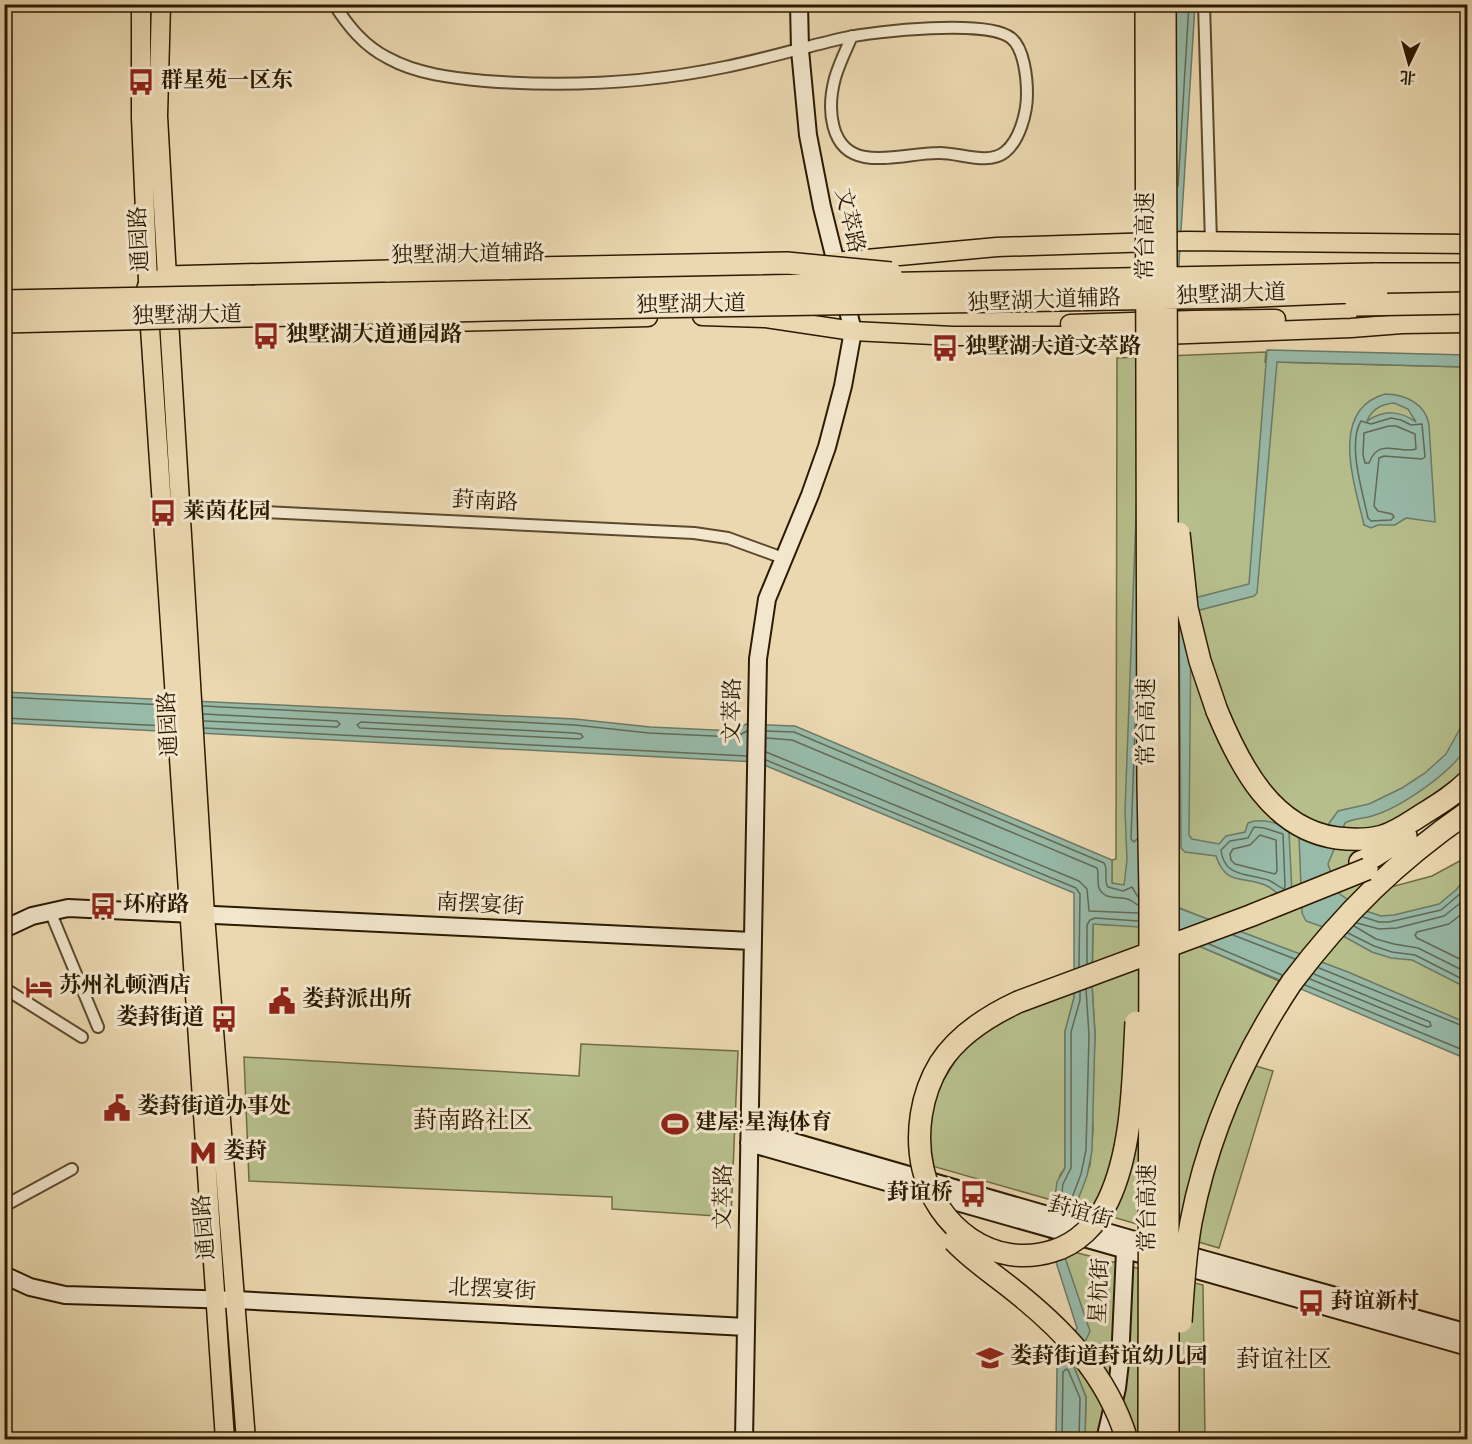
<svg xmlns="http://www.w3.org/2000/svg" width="1472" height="1444" viewBox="0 0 1472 1444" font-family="'Sorts Mill Goudy','Noto Serif SC',serif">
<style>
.green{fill:#b6bf8c;stroke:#716c46;stroke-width:1.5}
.water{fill:#98baa9;stroke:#6d7a66;stroke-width:1.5;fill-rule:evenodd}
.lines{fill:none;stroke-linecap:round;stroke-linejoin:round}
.shore{stroke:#626a55;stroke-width:1.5}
.street-casing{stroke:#5c4a2d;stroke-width:14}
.secondary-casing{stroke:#2c1a01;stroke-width:20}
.primary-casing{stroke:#2c1a01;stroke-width:21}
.highway-casing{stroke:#2c1a01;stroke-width:24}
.street{stroke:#f2e6cc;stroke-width:10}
.secondary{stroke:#f2e6cc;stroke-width:16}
.primary{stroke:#ebd8b0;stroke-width:18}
.highway{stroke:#ebd8b0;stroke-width:21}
.highway-bridge-casing{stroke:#2c1a01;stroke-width:24;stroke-linecap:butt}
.highway-bridge{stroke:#ebd8b0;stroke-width:21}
.labels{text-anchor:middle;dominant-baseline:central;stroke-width:6;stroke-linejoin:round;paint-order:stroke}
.poi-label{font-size:22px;font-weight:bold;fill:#2c1a01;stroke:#f2e6cc;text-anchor:start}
.street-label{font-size:22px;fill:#2c1a01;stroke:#f2e6cc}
.neighbourhood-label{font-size:24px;fill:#2c1a01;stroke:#f2e6cc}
</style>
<rect width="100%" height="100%" fill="#ebd8b0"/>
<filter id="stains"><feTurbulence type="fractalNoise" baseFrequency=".00333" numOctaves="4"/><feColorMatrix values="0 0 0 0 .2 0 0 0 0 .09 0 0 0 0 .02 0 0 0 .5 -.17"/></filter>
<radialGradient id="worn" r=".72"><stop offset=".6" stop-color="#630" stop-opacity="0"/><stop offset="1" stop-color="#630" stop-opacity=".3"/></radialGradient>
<!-- green -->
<path class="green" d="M1266,352L1265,362L1467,367V770L1404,822L1362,831L1358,854L1380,890L1432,876L1467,857V1024L1140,892L1112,883V860L1116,859L1117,358Z
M1093,924L1156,927L1279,981L1249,1064L1273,1071L1219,1248L1075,1206L1090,1165L1093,1130L1092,1111L1095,1034L1092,985Z
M1074,990V998L1065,1032V1168L1060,1175L1055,1201L932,1166L927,1141L935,1098L941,1084L959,1055L978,1035L1019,1011Z
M581,1044L738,1051L731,1217L612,1209V1197L249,1181L244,1057L579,1076Z
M1062,1249L1203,1285L1205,1439H1085L1086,1397L1074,1367L1089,1331Z"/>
<!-- water -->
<path class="water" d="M1168,5H1195L1140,891L1181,909L1348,972L1467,1023V1059L1156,928L1093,924L1092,985L1095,1034L1092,1151L1087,1176L1074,1210L1062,1249L1090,1331L1074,1367L1086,1397L1085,1439H1056L1057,1368L1077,1328L1049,1240L1057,1182L1065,1168V1031L1074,998V893L757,762L5,723L4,692L575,719L650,727L736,731L746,724L795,726L1112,860V883L1124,885L1127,860L1125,811L1138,463Z
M1267,350L1467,355V367L1277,362L1257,593L1254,596L1200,610L1191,628L1189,835L1192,839L1219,844L1226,836L1245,832L1248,823C1259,818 1283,822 1289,832L1292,894L1284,899C1279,895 1274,890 1269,887C1246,874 1227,889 1216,856L1185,852L1181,848L1179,610L1183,601L1249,584Z
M1385,394C1405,394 1426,404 1429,425L1435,522L1406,518L1395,525H1378L1371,528L1364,525C1355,485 1328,410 1385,394ZM1394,403L1408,409L1416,422C1399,410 1384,410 1367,421C1372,409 1381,404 1394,403Z
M1467,716C1467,725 1470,740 1466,748C1451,773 1400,808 1372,816C1363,819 1354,818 1345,823L1328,864L1337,892L1363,910L1381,916L1394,915L1439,904L1457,889L1467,874V988L1412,960L1391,958L1372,952L1334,931L1306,921L1302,913L1299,836L1327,826L1338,811L1369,804L1402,788L1425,773L1446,754Z"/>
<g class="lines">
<!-- shore -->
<path class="shore" d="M1178,186L1189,4
M1391,418L1401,420L1411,425L1422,424L1425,457L1422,459L1384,456L1379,458L1374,506L1378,511L1392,514L1394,517L1391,520L1371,521L1368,518C1363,493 1347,444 1361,421L1371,424Z
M1389,426H1396L1415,434L1416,449C1399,455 1379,436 1369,463H1365L1363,455L1364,433Z
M4,697L165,705
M1136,700L1131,839L1134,842L1137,839
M203,706L575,725L649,733L736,737L747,731
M203,714L337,721L340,724L337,727L204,721
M4,718L166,726
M361,722L574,733L581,734L583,737L580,739L360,728L357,725Z
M204,728L747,756
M766,731L794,732L1104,863C1109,870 1103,880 1108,887L1123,891L1132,887L1138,897
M766,738L792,740L1097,868C1099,874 1097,881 1099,888C1105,902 1121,895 1130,900C1133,901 1135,904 1138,905
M766,752L1079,881L1087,889L1089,911L1138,913
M766,760L1076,888L1080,894L1079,967
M1254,827L1264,828L1283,834L1285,886L1284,889C1278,887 1274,882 1268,880C1246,873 1224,877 1221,850L1230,841L1248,838Z
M1260,835L1276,840L1277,871L1275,874L1235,864L1231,860L1230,854L1233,849L1250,845Z
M1468,909L1449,924L1417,932L1415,935L1417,938L1468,963
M1363,917L1379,922H1389L1441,910L1461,893L1468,884
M1357,923L1379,929L1397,928L1444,916L1468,897
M1354,926L1376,939L1394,944L1418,948L1468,973
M1348,933L1374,946L1392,952L1415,955L1468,982
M1233,935L1295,959
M1209,944L1282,975
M1087,964V925L1090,920L1095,918L1138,921
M1319,968L1468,1028
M1310,979L1427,1027L1431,1026L1430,1022L1314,974
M1305,985L1468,1052
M1060,1208L1063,1184L1071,1168V1032L1080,1000V992
M1067,1211L1081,1174L1086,1150L1089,1035L1086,989
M1062,1440L1063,1372L1066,1369L1068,1370L1080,1398L1079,1440"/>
<defs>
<path id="street" d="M334,4C348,26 364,46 388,58C417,74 452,78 485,81C564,87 648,83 725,67C765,59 804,47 844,38C875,31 988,19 1011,38C1024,48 1027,78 1027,94C1027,112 1020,140 1005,152C988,166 958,152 938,153C915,153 889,161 865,157C829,151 827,108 835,78C839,64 846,50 852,36
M1204,4L1211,242
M182,508L694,533L728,538L783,558
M50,911L98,1027
M4,988L82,1037
M4,1206L72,1169"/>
<path id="secondary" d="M4,929L32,916L68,908L752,941
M749,1129L1131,1239L1468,1333
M749,1143L1468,1347
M4,1275L30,1287L65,1295L236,1300L746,1327
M744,1440L758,659L767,599L810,495L827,447L843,386L853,331L822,207L808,135L800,50L799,4
M1105,1440L1117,1388L1120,1362L1125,1251L1129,1243"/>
<path id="primary" d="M141,4V118L150,328L225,1440
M161,4L158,116L167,277
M834,262L997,247L1186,241L1468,244
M172,287L540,278
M168,304L205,915L246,1440
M702,316L766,318L853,331L953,336H1133L1351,328L1402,324L1468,323
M447,322L648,317
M1070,324L1194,320L1276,319"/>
<path id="highway" d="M1375,274H1468
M148,288L167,277L389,271
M1377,291L1468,289
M1217,711C1240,766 1272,829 1337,838C1353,840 1368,840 1383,836C1398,831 1410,822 1423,814C1439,804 1454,795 1468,781
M1360,862L1375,856L1406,836
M1292,982C1344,913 1397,861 1468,812"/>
</defs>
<!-- street casing -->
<use href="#street" class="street-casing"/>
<!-- secondary casing -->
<use href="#secondary" class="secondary-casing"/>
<!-- primary casing -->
<use href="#primary" class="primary-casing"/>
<!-- highway casing -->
<use href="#highway" class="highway-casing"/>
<!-- street -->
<use href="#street" class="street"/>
<!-- secondary -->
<use href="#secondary" class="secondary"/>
<!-- primary -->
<use href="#primary" class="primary"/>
<!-- highway -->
<use href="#highway" class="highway"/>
<defs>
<path id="highway-bridge" d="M1146,4L1148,784L1150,895L1149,1440
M1165,4L1168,765V1440
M389,271L787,263L891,273
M4,301L1375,274
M1356,305L1468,303
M4,322L535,309L1235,297L1377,291
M1179,533L1187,608L1200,661L1217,711
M1136,1022C1133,1078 1133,1149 1108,1201C1097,1224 1077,1244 1053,1251C993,1270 936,1227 923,1169C915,1134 921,1094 940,1063C958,1035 988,1016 1018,1002L1250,916L1367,869
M954,1241C970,1258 989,1271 1007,1285C1061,1327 1107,1373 1127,1440
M1181,1322C1183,1289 1185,1255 1191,1222C1208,1135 1243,1055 1292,982"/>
</defs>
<!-- highway-bridge casing -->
<use href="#highway-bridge" class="highway-bridge-casing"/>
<!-- highway-bridge -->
<use href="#highway-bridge" class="highway-bridge"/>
</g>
<!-- icons -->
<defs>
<symbol id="bus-bare" viewBox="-9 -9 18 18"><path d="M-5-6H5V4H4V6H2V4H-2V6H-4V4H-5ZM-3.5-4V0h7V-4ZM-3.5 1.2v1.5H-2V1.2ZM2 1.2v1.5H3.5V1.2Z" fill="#8f2418" stroke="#f2e6cc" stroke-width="2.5" paint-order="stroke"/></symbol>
<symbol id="hotel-bare" viewBox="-9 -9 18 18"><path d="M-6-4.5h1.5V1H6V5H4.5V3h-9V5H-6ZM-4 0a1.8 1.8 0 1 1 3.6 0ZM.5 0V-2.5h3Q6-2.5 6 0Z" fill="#8f2418" stroke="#f2e6cc" stroke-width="2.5" paint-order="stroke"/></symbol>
<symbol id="civic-bare" viewBox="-9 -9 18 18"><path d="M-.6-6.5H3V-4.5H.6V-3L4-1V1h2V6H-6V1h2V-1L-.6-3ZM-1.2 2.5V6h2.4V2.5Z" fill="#8f2418" stroke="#f2e6cc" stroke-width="2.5" paint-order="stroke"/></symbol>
<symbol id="stadium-bare" viewBox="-9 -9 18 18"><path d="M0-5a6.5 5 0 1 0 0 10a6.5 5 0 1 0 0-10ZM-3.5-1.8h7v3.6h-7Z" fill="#8f2418" stroke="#f2e6cc" stroke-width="2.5" paint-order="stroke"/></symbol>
<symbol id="metro-bare" viewBox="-9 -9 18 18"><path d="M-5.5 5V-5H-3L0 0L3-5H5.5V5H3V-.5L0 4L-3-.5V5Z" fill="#8f2418" stroke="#f2e6cc" stroke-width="2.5" paint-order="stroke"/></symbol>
<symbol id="school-bare" viewBox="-9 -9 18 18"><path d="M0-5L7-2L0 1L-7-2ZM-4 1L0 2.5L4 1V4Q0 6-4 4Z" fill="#8f2418" stroke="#f2e6cc" stroke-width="2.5" paint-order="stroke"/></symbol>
</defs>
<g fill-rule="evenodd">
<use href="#bus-bare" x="122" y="63" width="38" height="38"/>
<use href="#bus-bare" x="247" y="317" width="38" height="38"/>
<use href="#bus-bare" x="926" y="329" width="38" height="38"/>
<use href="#bus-bare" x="144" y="494" width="38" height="38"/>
<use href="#bus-bare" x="84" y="887" width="38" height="38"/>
<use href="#hotel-bare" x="20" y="968" width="38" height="38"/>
<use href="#civic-bare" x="263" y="982" width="38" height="38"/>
<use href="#bus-bare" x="205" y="1000" width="38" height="38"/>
<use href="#civic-bare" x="98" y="1089" width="38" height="38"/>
<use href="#stadium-bare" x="656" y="1105" width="38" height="38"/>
<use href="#metro-bare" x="184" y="1134" width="38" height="38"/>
<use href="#bus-bare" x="954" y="1175" width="38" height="38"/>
<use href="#bus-bare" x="1292" y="1284" width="38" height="38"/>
<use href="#school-bare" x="971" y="1339" width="38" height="38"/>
</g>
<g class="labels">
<!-- poi labels -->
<g class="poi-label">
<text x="161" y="82">群星苑一区东</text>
<text x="286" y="336">独墅湖大道通园路</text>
<text x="965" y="348">独墅湖大道文萃路</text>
<text x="183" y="513">莱茵花园</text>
<text x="123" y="906">环府路</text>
<text x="59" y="987">苏州礼顿酒店</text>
<text x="302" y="1001">娄葑派出所</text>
<text x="204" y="1019" text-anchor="end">娄葑街道</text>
<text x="137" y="1108">娄葑街道办事处</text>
<text x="695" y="1124">建屋·星海体育</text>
<text x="223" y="1153">娄葑</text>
<text x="953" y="1194" text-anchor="end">葑谊桥</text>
<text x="1331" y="1303">葑谊新村</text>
<text x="1010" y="1358">娄葑街道葑谊幼儿园</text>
</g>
<!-- street labels -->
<g class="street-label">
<text transform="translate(848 221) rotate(77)">文萃路</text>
<text transform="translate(1147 236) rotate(-90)">常台高速</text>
<text transform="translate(141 239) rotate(-93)">通园路</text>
<text transform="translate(468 256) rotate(-1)">独墅湖大道辅路</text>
<text transform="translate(1231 296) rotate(-2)">独墅湖大道</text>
<text transform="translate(1044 302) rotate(-2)">独墅湖大道辅路</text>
<text transform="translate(691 306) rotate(-1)">独墅湖大道</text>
<text transform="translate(187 317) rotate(-1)">独墅湖大道</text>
<text transform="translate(485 503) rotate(3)">葑南路</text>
<text transform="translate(734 711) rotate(-89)">文萃路</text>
<text transform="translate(1148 722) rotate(-90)">常台高速</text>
<text transform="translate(170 724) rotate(-93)">通园路</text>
<text transform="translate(480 906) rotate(3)">南摆宴街</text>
<text transform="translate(725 1197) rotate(-89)">文萃路</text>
<text transform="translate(1149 1208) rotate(-90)">常台高速</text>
<text transform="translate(1080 1214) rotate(16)">葑谊街</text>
<text transform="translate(206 1227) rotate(-95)">通园路</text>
<text transform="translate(492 1291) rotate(3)">北摆宴街</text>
<text transform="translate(1101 1291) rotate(-87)">星杭街</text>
</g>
<!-- neighbourhood labels -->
<g class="neighbourhood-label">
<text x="473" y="1122">葑南路社区</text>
<text x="1284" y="1361">葑谊社区</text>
</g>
</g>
<!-- margin -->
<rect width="1472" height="1444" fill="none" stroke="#ebd8b0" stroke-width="24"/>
<rect x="6" y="6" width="1460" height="1432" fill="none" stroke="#2c1a01" stroke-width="3"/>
<rect x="12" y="12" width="1448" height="1420" fill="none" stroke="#2c1a01" stroke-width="1.5"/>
<!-- north arrow -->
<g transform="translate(1409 63) rotate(185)" stroke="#f2e6cc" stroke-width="4.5" paint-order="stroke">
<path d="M0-4.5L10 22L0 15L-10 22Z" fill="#2c1a01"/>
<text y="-9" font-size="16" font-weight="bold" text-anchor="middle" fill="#2c1a01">北</text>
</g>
<rect width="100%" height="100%" filter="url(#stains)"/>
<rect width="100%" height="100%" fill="url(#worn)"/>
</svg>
